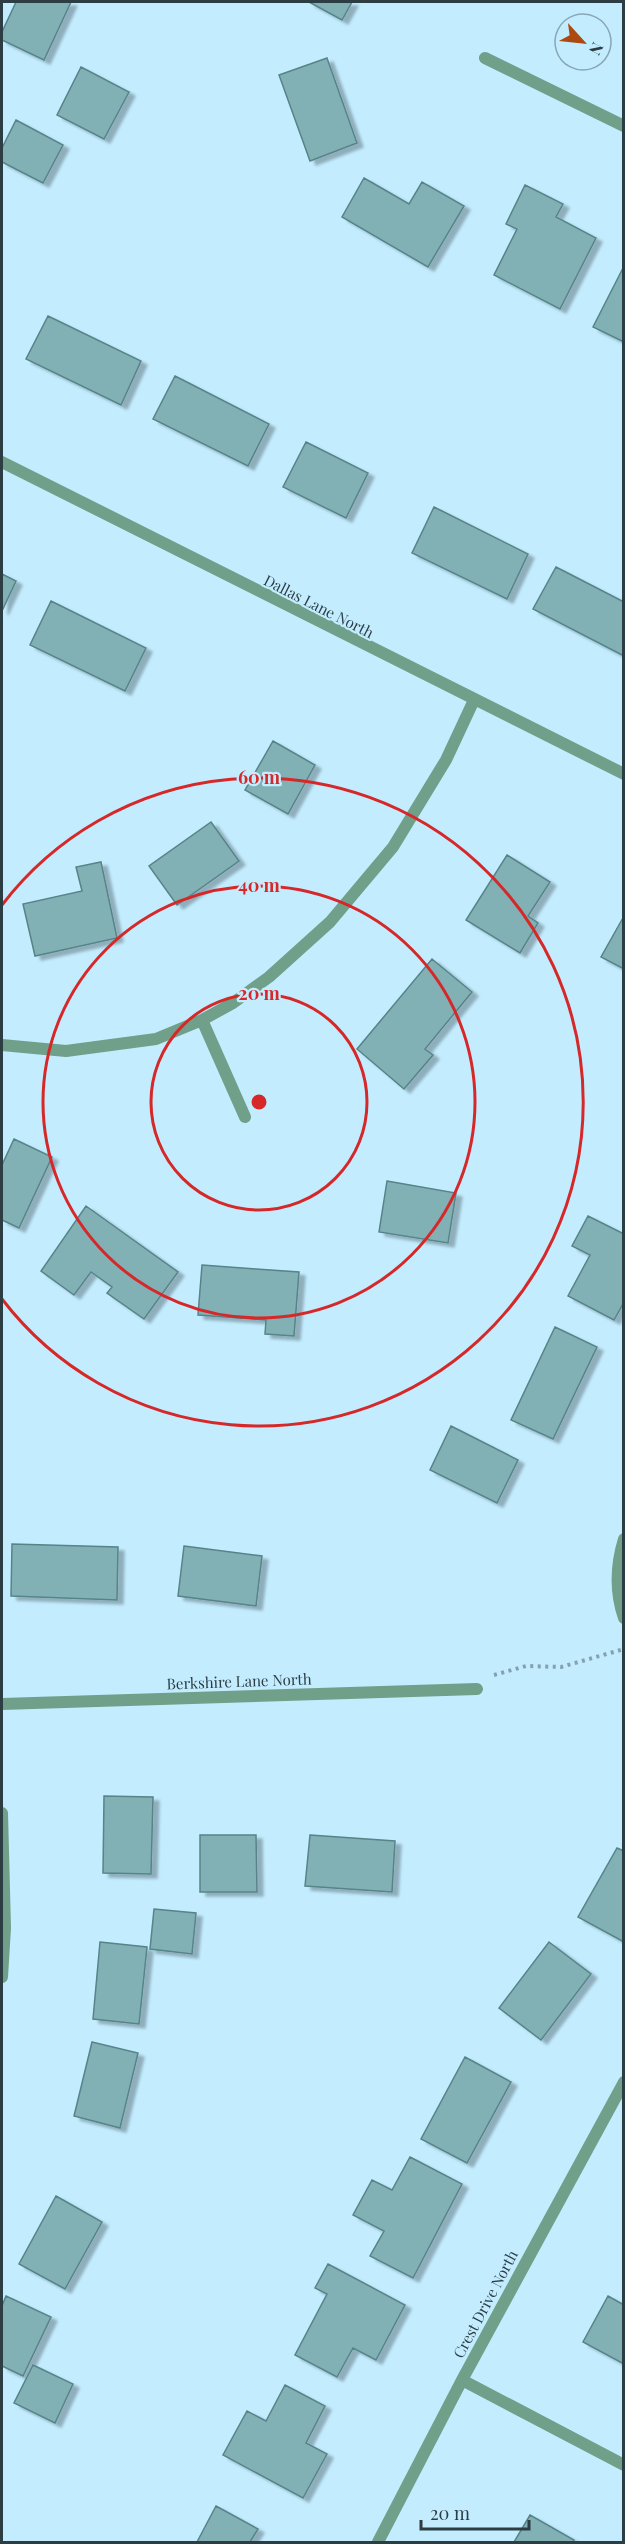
<svg xmlns="http://www.w3.org/2000/svg" width="625" height="2544" viewBox="0 0 625 2544" font-family="'Playfair Display',serif">
<style>
.building{fill:#81b0b5;stroke:#578489;stroke-width:1.5;filter:url(#shadow)}
.lines{fill:none;stroke-linecap:round;stroke-linejoin:round}
.path{stroke:#83a2b0;stroke-width:4;stroke-dasharray:3 4.5;stroke-linecap:butt}
.street{stroke:#70a08a;stroke-width:12}
.ring{fill:none;stroke:#d62828;stroke-width:3}
.labels{text-anchor:middle;dominant-baseline:central;stroke-width:4.5;stroke-linejoin:round;paint-order:stroke}
.street-label{font-size:15px;fill:#2c3d44;stroke:#c3edff}
.centre{fill:#d62828;stroke:#c3edff;stroke-width:3}
.ring-label{font-size:18px;text-anchor:middle;font-weight:bold;fill:#d62828;stroke:#c3edff;stroke-width:4.5;stroke-linejoin:round;paint-order:stroke}
</style>
<defs>
<filter id="shadow"><feDropShadow dx="6" dy="4" stdDeviation="1.5" flood-color="#0004"/></filter>
</defs>
<rect width="100%" height="100%" fill="#c3edff"/>
<!-- building -->
<path class="building" d="M16,2H71L44,60L2,40V32Z
M309,2H352L342,20Z
M327,58L357,143L310,161L279,75Z
M81,67L129,92L104,139L57,115Z
M16,120L63,145L43,183L2,162V148Z
M364,178L409,204L422,182L464,206L428,267L342,217Z
M525,185L563,204L556,217L596,238L560,309L494,275L517,229L506,224Z
M624,266V342L593,327Z
M48,316L141,361L121,405L26,359Z
M175,376L269,424L248,466L153,419Z
M306,442L368,473L346,518L283,487Z
M434,507L528,554L507,599L412,553Z
M556,567L624,602V656L533,609Z
M2,574L16,581L2,611Z
M51,601L146,648L125,691L30,645Z
M273,741L315,765L288,814L245,790Z
M211,822L239,861L177,905L149,866Z
M507,855L550,882L528,916L538,923L520,953L466,920Z
M101,862L117,938L35,956L23,904L82,891L76,867Z
M624,916V969L601,957Z
M432,959L472,992L425,1049L433,1055L404,1089L357,1049Z
M14,1139L52,1157L19,1228L2,1220V1165Z
M387,1181L456,1193L448,1243L379,1232Z
M86,1206L178,1272L144,1319L107,1293L112,1287L91,1272L74,1295L41,1271Z
M588,1216L624,1234V1302L614,1320L568,1296L590,1255L572,1246Z
M202,1265L299,1272L294,1336L265,1334L266,1320L198,1315Z
M555,1327L597,1347L553,1439L511,1420Z
M451,1426L518,1460L497,1503L430,1470Z
M12,1544L118,1547L117,1600L11,1596Z
M184,1546L262,1556L256,1606L178,1596Z
M104,1796L153,1797L151,1874L103,1873Z
M200,1835H256L257,1892H200Z
M310,1835L395,1841L392,1892L305,1886Z
M617,1848L624,1851V1942L578,1917Z
M154,1909L196,1913L192,1954L150,1949Z
M100,1942L147,1947L139,2024L93,2019Z
M549,1942L591,1974L541,2040L499,2008Z
M92,2042L138,2053L120,2128L74,2116Z
M465,2057L511,2082L467,2163L421,2139Z
M410,2157L462,2184L413,2278L370,2256L384,2231L353,2215L372,2180L392,2190Z
M56,2196L102,2222L65,2289L19,2264Z
M328,2264L405,2305L376,2360L353,2348L337,2377L295,2355L327,2294L315,2288Z
M6,2296L51,2317L23,2376L2,2366V2306Z
M608,2296L624,2305V2364L583,2342Z
M33,2365L73,2384L55,2423L14,2403Z
M285,2385L325,2406L306,2443L327,2454L303,2498L223,2455L247,2411L266,2421Z
M216,2506L258,2529L250,2542H197Z
M530,2515L574,2540L573,2542H514Z"/>
<g class="lines">
<!-- path -->
<path class="path" d="M494,1675L526,1666L561,1667L624,1649"/>
<!-- street -->
<path class="street" d="M485,58L624,126
M2,462L624,774
M202,1020L245,1117
M2,1045L66,1051L156,1039L202,1020L233,1003L269,977L330,922L393,847L446,760L474,700
M624,1539C616,1565 615,1592 624,1618
M2,1704L477,1689
M2,1813L5,1928L2,1977
M462,2380L624,2465
M378,2542L462,2380L624,2082"/>
</g>
<!-- distance rings -->
<g class="ring">
<circle cx="259" cy="1102" r="108"/>
<circle cx="259" cy="1102" r="216"/>
<path d="M2 905A324 324 0 1 1 2 1299"/>
</g>
<g class="labels">
<!-- street labels -->
<g class="street-label">
<text transform="translate(319 606) rotate(27)">Dallas Lane North</text>
<text transform="translate(239 1681) rotate(-2)">Berkshire Lane North</text>
<text transform="translate(485 2304) rotate(-62)">Crest Drive North</text>
</g>
</g>
<circle cx="259" cy="1102" r="9" class="centre"/>
<g class="ring-label">
<text x="259" y="784">60 m</text>
<text x="259" y="892">40 m</text>
<text x="259" y="1000">20 m</text>
</g>
<!-- border -->
<rect width="625" height="2544" fill="none" stroke="#2c3d44" stroke-width="6"/>
<!-- north arrow -->
<g transform="translate(583 42) rotate(117)"><circle r="28" fill="#c3edff" stroke="#87a7b4" stroke-width="1.5"/>
<path d="M0-4.5L10 22L0 15L-10 22Z" fill="#ac4911"/>
<text y="-9" font-size="16" font-weight="bold" text-anchor="middle" fill="#2c3d44">N</text>
</g>
<!-- scale -->
<path d="M421 2520v9h108v-9" fill="none" stroke="#2c3d44" stroke-width="3"/>
<text x="430" y="2520" font-size="18" fill="#2c3d44" stroke="#c3edff" stroke-width="4.5" paint-order="stroke">20 m</text>
</svg>
